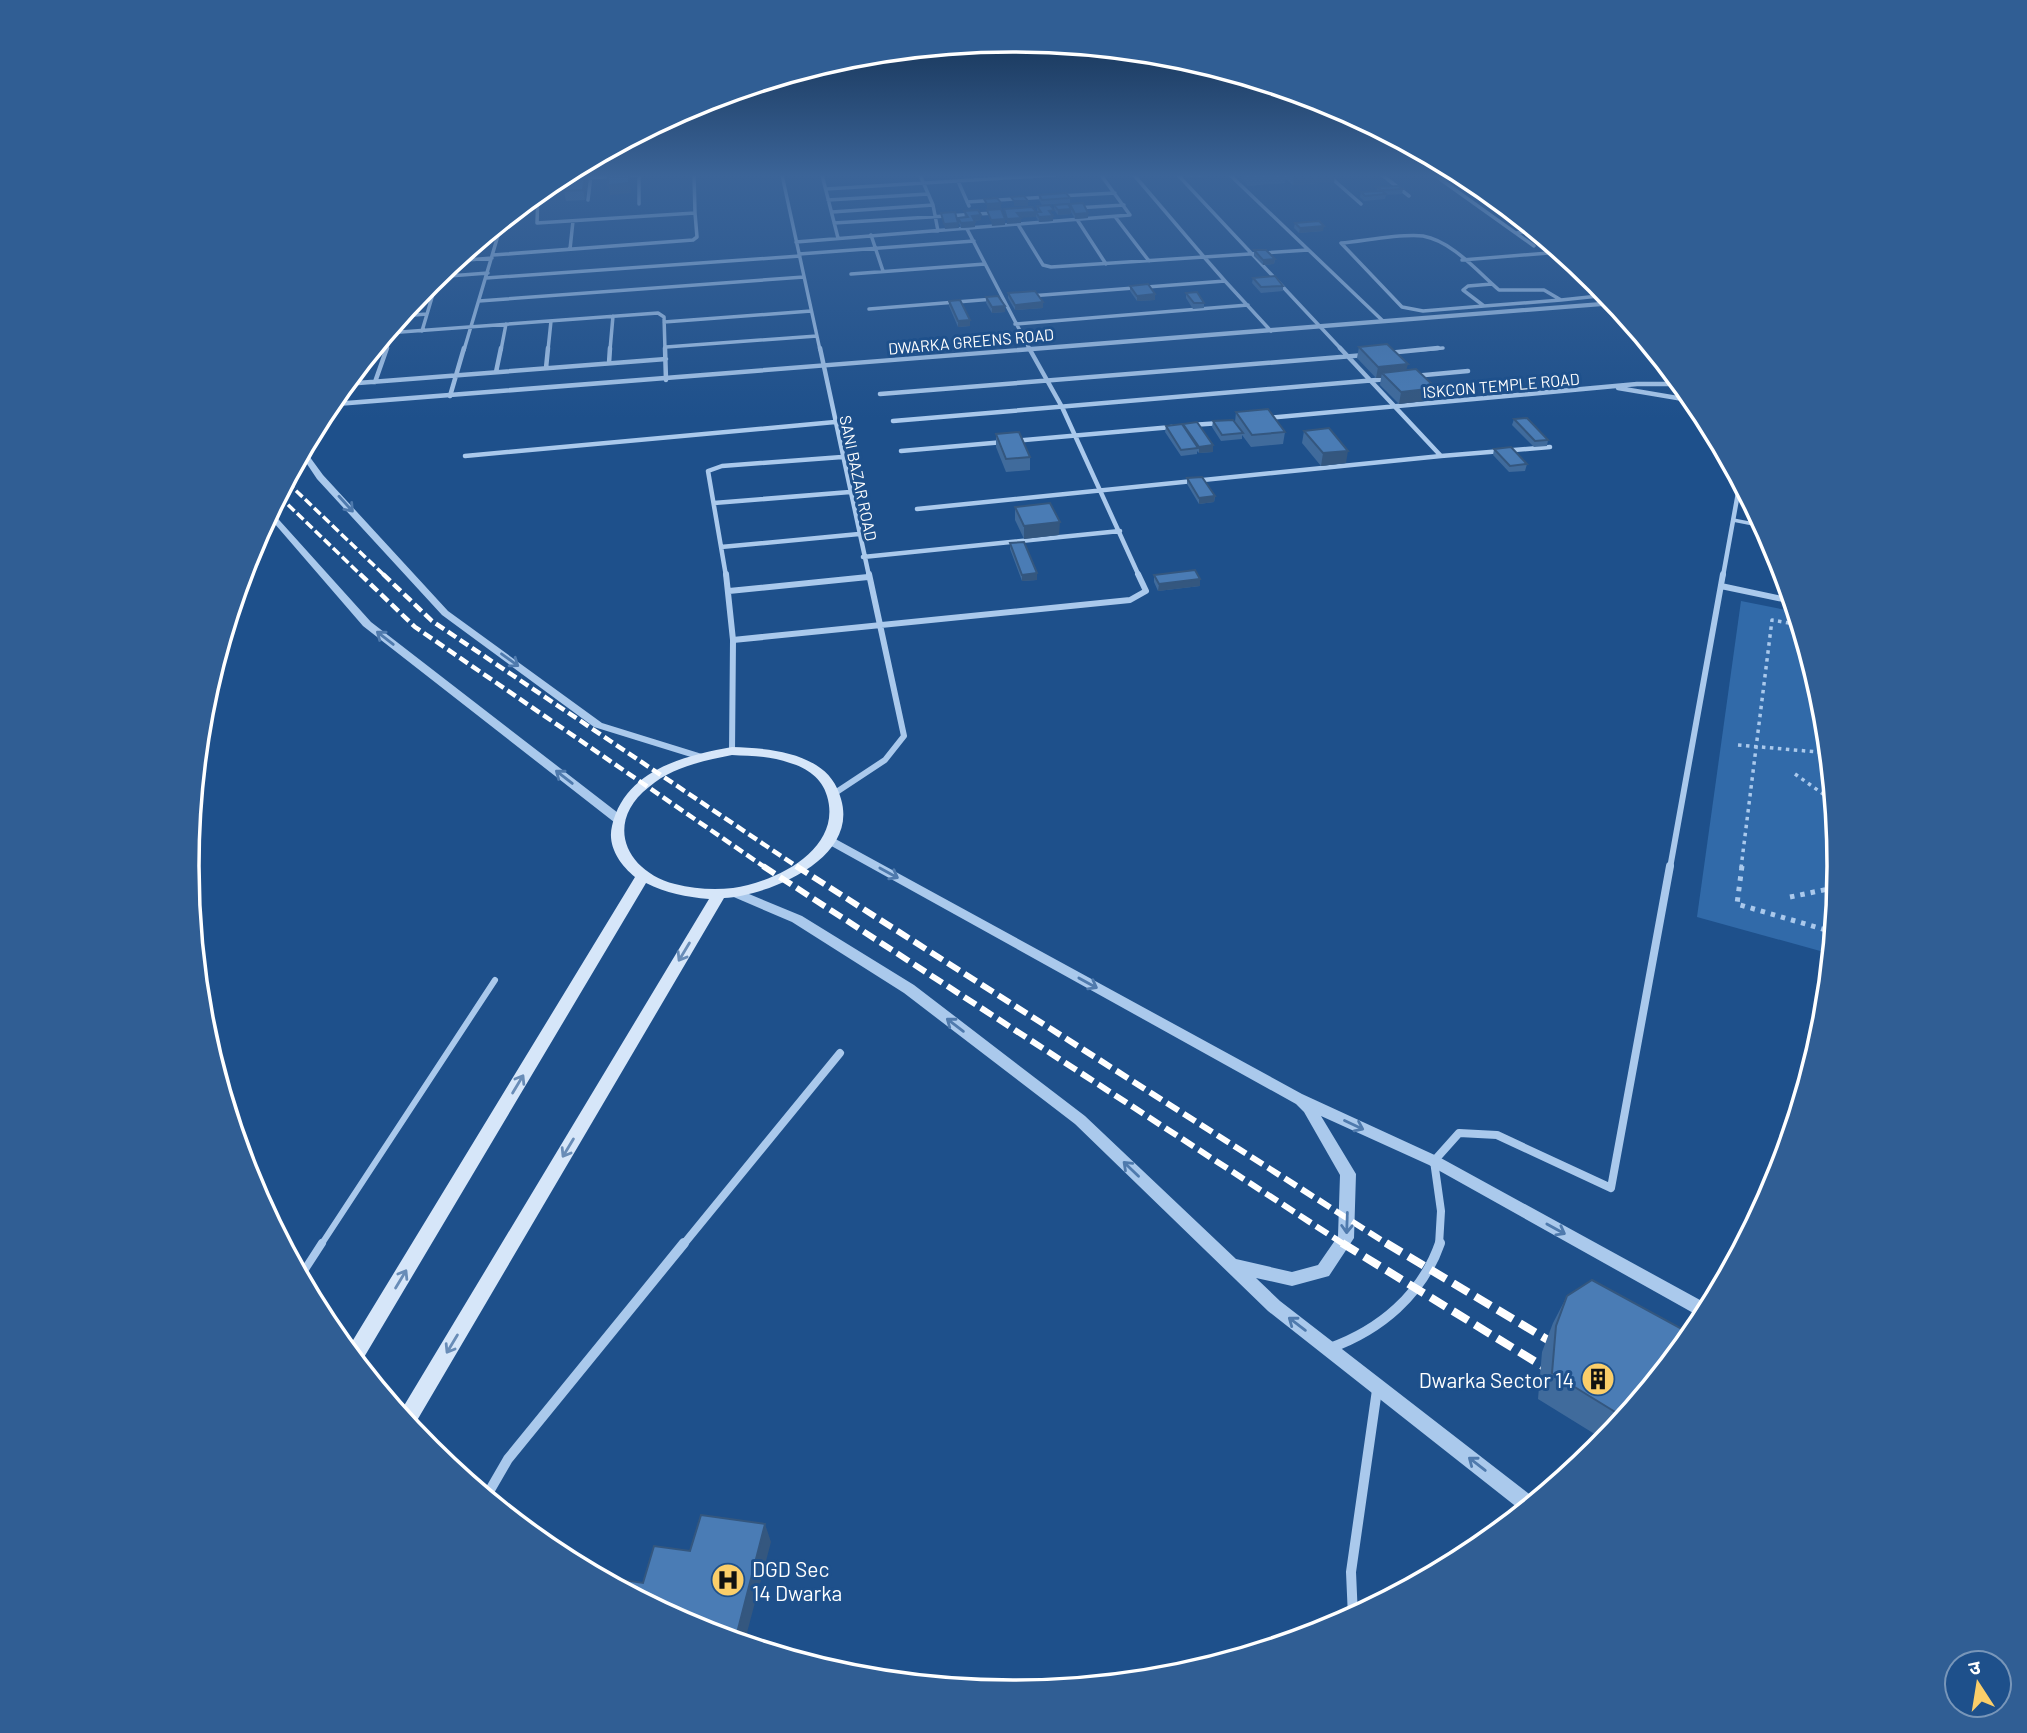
<svg xmlns="http://www.w3.org/2000/svg" width="2027" height="1733" viewBox="0 0 2027 1733" font-family="Barlow,'Noto Sans Devanagari',sans-serif">
<style>
.green{fill:#316aa9}
.lines{fill:none;stroke-linecap:round;stroke-linejoin:round}
.path-far1{stroke:#aac9ec;stroke-width:3.5;stroke-dasharray:3.5 4.5;stroke-linecap:butt}
.path{stroke:#aac9ec;stroke-width:5;stroke-dasharray:4.5 6;stroke-linecap:butt}
.service-far2{stroke:#aac9ec;stroke-width:3.5}
.service-far1{stroke:#aac9ec;stroke-width:6}
.service{stroke:#aac9ec;stroke-width:8}
.minor-far4{stroke:#aac9ec;stroke-width:3.5}
.minor-far3{stroke:#aac9ec;stroke-width:4.5}
.minor-far2{stroke:#aac9ec;stroke-width:6}
.minor-far1{stroke:#aac9ec;stroke-width:8}
.minor{stroke:#aac9ec;stroke-width:10}
.tertiary{fill:#aac9ec;fill-rule:evenodd}
.secondary{fill:#d6e6f9;fill-rule:evenodd}
.rail-far3{stroke:#fff;stroke-width:3.5;stroke-dasharray:9 3.5;stroke-linecap:butt}
.rail-far2{stroke:#fff;stroke-width:4.5;stroke-dasharray:10 4.5;stroke-linecap:butt}
.rail-far1{stroke:#fff;stroke-width:6;stroke-dasharray:14 6;stroke-linecap:butt}
.rail{stroke:#fff;stroke-width:8;stroke-dasharray:18 8;stroke-linecap:butt}
.wall{fill:#406b9c}
.shaded-wall{fill:#34577f}
.building{fill:#4a7cb5;stroke:#34577f;stroke-width:2}
.oneway{stroke:#4f7aad}
.oneway2{stroke:#688cb7}
.labels{text-anchor:middle;dominant-baseline:central;stroke-width:6;stroke-linejoin:round;paint-order:stroke}
.far-street-label{font-size:16px;fill:#fff;stroke:#1e508b}
.near-poi-label{font-size:21px;fill:#fff;stroke:#1e508b;text-anchor:end}
.rim{fill:none;stroke:#fff;stroke-width:3.5}
</style>
<rect width="100%" height="100%" fill="#1e508b"/>
<!-- green -->
<path class="green" d="M1741,601L1796,612L1824,706L1840,867L1831,954L1697,917Z"/>
<g class="lines">
<!-- path-far1 -->
<path class="path-far1" d="M1738,745L1829,753
M1795,774L1833,801
M1741,868L1772,620L1800,625"/>
<!-- path -->
<path class="path" d="M1742,866L1737,904L1833,932
M1790,897L1838,887"/>
<!-- service-far2 -->
<path class="service-far2" d="M1733,520L1764,526"/>
<!-- service-far1 -->
<path class="service-far1" d="M321,1245L495,980"/>
<!-- service -->
<path class="service" d="M300,1277L322,1243"/>
<!-- minor-far4 -->
<path class="minor-far4" d="M639,175V204
M782,175L820,350
M822,175L838,238
M920,175L933,205L938,231
M1134,175L1204,257
M1178,175L1342,350
M1230,175L1383,321
M1328,175L1361,204
M1382,175L1409,196
M1435,175L1440,179L1468,177
M1440,179L1534,246
M554,180L636,175
M958,181L969,206
M826,189L1055,175
M538,193L537,223L695,213L694,175
M1059,196L1115,193
M588,200L591,175
M828,200L928,194
M967,202L1047,197
M1076,208L1124,205
M832,212L933,205
M1116,218L1149,261
M1078,221L1106,264
M834,223L994,213
M1019,226L1043,265L1051,267L1204,257
M967,229L1030,350
M1516,233L1536,231
M871,235L883,271
M796,242L1130,215L1101,175
M570,249L573,221
M799,254L974,241
M493,255L693,240L697,237L695,213
M1462,260L1561,252
M455,261L492,258
M851,274L985,264
M436,277L488,273
M486,278L800,256
M1225,281L1271,331
M1492,284L1468,286L1463,290L1484,306L1423,311L1402,307L1341,243C1364,241 1402,233 1423,236C1452,241 1478,272 1499,290H1544L1561,300L1608,295
M1030,296L1225,281L1204,257L1308,250
M479,301L804,277
M1484,306L1561,300
M869,309L994,299
M401,316L427,314
M664,322L811,311
M1015,324L1248,305
M422,331L438,277
M387,333L658,313L664,317L665,350
M666,347L817,336
M386,350L392,333
M464,350L502,222
M501,350L506,324
M548,350L551,321
M610,350L613,316
M1419,350L1443,348"/>
<!-- minor-far3 -->
<path class="minor-far3" d="M665,348L666,380
M820,348L869,576
M1029,348L1062,407L1139,576
M1388,353L1438,348
M609,363L610,348
M546,368L548,348
M496,372L501,348
M1414,376L1468,371
M375,382L387,348
M345,384L666,359
M1618,388L1695,401
M880,394L1365,355
M450,396L464,348
M1267,418L1637,384H1682
M893,421L1388,379
M1191,425L1221,423
M901,451L1172,427
M465,456L835,422
M1441,456L1550,447
M714,503L850,492
M917,509L1441,456L1340,348
M721,547L859,534
M863,557L1120,531
M726,576L708,471L722,466L842,457
M1723,576L1740,482"/>
<!-- minor-far2 -->
<path class="minor-far2" d="M726,574L733,640L732,751
M1721,586L1792,601
M729,591L868,577
M733,640L1130,600L1146,591L1138,574
M835,793L885,760L904,736L869,574
M1670,868L1723,574"/>
<!-- minor-far1 -->
<path class="minor-far1" d="M683,1245L840,1053
M1439,1245L1441,1211L1434,1161L1459,1133L1497,1135L1611,1188L1670,866"/>
<!-- minor -->
<path class="minor" d="M1330,1348C1380,1330 1422,1295 1440,1243
M486,1497L508,1459L684,1243
M1353,1617L1351,1572L1377,1390"/>
<!-- tertiary -->
<path class="tertiary" d="M1613,301L1616,305L327,407L331,402Z
M304,449L323,475L448,611L602,723L702,754L704,756L702,758H694L594,727L442,615L317,479L301,455Z
M271,511L371,622L622,816L624,819L622,822H614L363,626L268,516Z
M830,836L1302,1094L1439,1157L1711,1306L1704,1319L1429,1165L1321,1116L1356,1174L1354,1238L1329,1276L1292,1286L1256,1278L1280,1301L1537,1500L1523,1512L1268,1311L1075,1124L904,993L792,922L729,895L727,892L733,888L737,889L802,916L914,985L1085,1116L1236,1259L1292,1272L1318,1265L1338,1236L1340,1175L1304,1112L1296,1104L826,843L824,840Z"/>
<!-- secondary -->
<path class="secondary" d="M732,747C760,748 792,750 816,765C829,773 837,784 841,799C859,859 769,895 724,898L412,1429L399,1414L709,899C686,897 666,893 646,883L360,1364L347,1350L635,877C620,865 607,846 612,826C625,770 683,756 732,747ZM732,755C751,756 771,756 790,763C807,768 822,778 827,796C843,849 776,882 733,888C714,890 694,889 675,884C625,871 604,822 649,787C672,767 703,761 732,755Z"/>
<!-- rail-far3 -->
<path class="rail-far3" d="M287,482L385,576
M279,496L362,576"/>
<!-- rail-far2 -->
<path class="rail-far2" d="M360,574L415,627L766,868
M383,574L432,621L799,868"/>
<!-- rail-far1 -->
<path class="rail-far1" d="M763,866L1345,1245
M796,866L1389,1245"/>
<!-- rail -->
<path class="rail" d="M1342,1243L1557,1375
M1386,1243L1563,1349"/>
</g>
<!-- wall -->
<path class="wall" d="M563,175H587L588,180L585,200L566,201L564,191L566,176L560,177Z
M1184,175H1205L1204,177L1187,178Z
M1242,175H1335L1334,182L1293,185L1285,178V183L1248,186L1242,179Z
M1377,187L1403,189L1402,194L1386,195L1385,199L1364,201L1360,197L1361,192L1377,191Z
M1039,195L1070,198V203L1042,205L1039,200Z
M1070,204L1088,213V218L1075,219L1071,212V214L1058,215L1054,210V205L1069,207Z
M1037,206L1054,215H1053V221L1039,222L1036,217V212H1037Z
M964,211L981,215V220L974,221L975,227L961,228L959,223L958,218H965Z
M1295,223L1323,231L1299,233L1294,228Z
M1254,250L1275,259L1274,264L1263,265L1254,256Z
M1253,278L1283,286V291L1261,293L1252,283Z
M1130,286L1155,300L1137,301L1130,291Z
M1008,293L1043,302V308L1015,310L1008,298Z
M1186,293L1204,303V308L1193,309L1186,298Z
M986,297L1005,306V312L992,313L986,303Z
M949,301L970,326L958,327L949,306Z
M1359,347L1406,370L1436,388L1433,400L1399,404L1380,385L1381,378H1376L1357,358Z
M1236,412L1285,432L1283,444L1251,447L1242,435V439L1221,441L1212,427L1213,421L1235,422Z
M1514,419L1548,440L1547,446L1534,447L1512,425Z
M1183,424L1213,445V452L1199,453L1197,451V454L1181,456L1165,432L1166,426H1183Z
M1304,431L1346,463L1321,466L1302,443Z
M996,434L1030,457V470L1006,472L996,447Z
M1494,449L1527,464L1525,471L1509,472L1493,455Z
M1187,478L1215,496L1214,502L1199,504L1187,484Z
M1015,507L1059,535L1024,539L1015,520Z
M1010,543L1037,580L1022,581L1010,549Z
M1154,575L1200,586L1158,591L1154,582Z
M1567,1296L1693,1335L1606,1441L1538,1399L1542,1352L1553,1323Z"/>
<!-- shaded-wall -->
<path class="shaded-wall" d="M585,175H587L588,180L585,200L583,190Z
M629,175L631,193L610,195L608,185Z
M1294,175H1335L1334,182L1293,185Z
M1014,201H1028V206H1014Z
M1001,203V208L987,209V204Z
M1071,209V214L1058,215V210Z
M1036,212V217L1017,218V213Z
M1088,213V218L1075,219V214Z
M981,215V220L972,221V216Z
M1053,216V221L1039,222V217Z
M1021,218V223L1007,224V219Z
M1005,219V225L992,226L991,220Z
M975,222V227L961,228V223Z
M958,223L959,228L945,229L944,224Z
M1324,226L1323,231L1299,233L1300,228Z
M1275,259L1274,264L1263,265V260Z
M1155,294V300L1137,301V296Z
M1043,302V308L1015,310V305Z
M1005,306V312L992,313V307Z
M970,320V326L958,327V321Z
M1408,364L1405,375L1382,373L1381,378H1376L1378,367Z
M1436,388L1433,400L1399,404L1401,392Z
M1213,445V452L1199,453V447Z
M1348,451L1346,463L1321,466L1323,453Z
M1215,496L1214,502L1199,504V498Z
M1060,522L1059,535L1024,539V526Z
M1037,573V580L1022,581V575Z
M1200,579V586L1158,591L1159,584Z
M765,1524L771,1542L744,1644L735,1641Z"/>
<!-- building -->
<path class="building" d="M566,175H585L583,190L564,191Z
M608,175H629V183L608,185Z
M1398,186L1403,189L1382,190L1377,187Z
M1382,191L1386,194L1365,196L1361,192Z
M1066,193L1070,198L1042,200L1039,195Z
M1024,196L1028,201H1014L1011,197Z
M997,198L1001,203L987,204L984,199Z
M1083,203L1088,213L1075,214L1070,204Z
M1068,204L1071,209L1058,210L1054,205Z
M1050,205L1054,210L1049,211L1053,216L1039,217L1036,212H1041L1037,206Z
M1032,207L1036,212L1017,213L1021,218L1007,219L1004,209Z
M1001,209L1005,219L991,220L987,210Z
M978,210L981,215L972,216L975,222L961,223L958,218L968,217L964,211Z
M955,212L958,223L944,224L941,213Z
M1319,221L1324,226L1300,228L1295,223Z
M1254,250H1266L1275,259L1263,260Z
M1275,276L1283,286L1261,287L1253,278Z
M1148,284L1155,294L1137,296L1130,286Z
M1035,291L1043,302L1015,305L1008,293Z
M1197,292L1204,303H1194L1186,293Z
M998,296L1005,306L992,307L986,297Z
M960,300L970,320L958,321L949,301Z
M1387,344L1408,364L1378,367L1359,347Z
M1416,369L1436,388L1401,392L1382,373Z
M1268,409L1285,432L1252,435L1236,412Z
M1527,418L1548,440L1535,441L1514,419Z
M1233,420L1243,433L1222,435L1213,421Z
M1197,422L1213,445L1199,447L1183,424Z
M1182,424L1198,448L1181,450L1166,426Z
M1329,428L1348,451L1323,453L1304,431Z
M1019,432L1030,457L1006,459L996,434Z
M1511,447L1527,464L1510,466L1494,449Z
M1202,477L1215,496L1199,498L1187,478Z
M1050,503L1060,522L1024,526L1015,507Z
M1024,542L1037,573L1022,575L1010,543Z
M1195,570L1200,579L1159,584L1154,575Z
M1592,1280L1693,1335L1625,1418L1552,1373L1556,1326L1567,1296Z
M701,1515L765,1524L735,1641L697,1630L608,1582L610,1578L643,1583L654,1546L690,1551Z"/>
<!-- one-way arrows -->
<defs><path id="oneway-shaft" d="M-6 0H5M1.5-3L5.5 0L1.5 3" fill="none" stroke-width="1.6" stroke-linecap="round" stroke-linejoin="round" transform="scale(1.75)"/></defs>
<g class="oneway">
<use href="#oneway-shaft" transform="translate(346 504) rotate(48)"/>
<use href="#oneway-shaft" transform="translate(385 638) rotate(-142)"/>
<use href="#oneway-shaft" transform="translate(510 660) rotate(36)"/>
<use href="#oneway-shaft" transform="translate(564 777) rotate(-142)"/>
<use href="#oneway-shaft" transform="translate(889 873) rotate(29)"/>
<use href="#oneway-shaft" transform="translate(1088 983) rotate(29)"/>
<use href="#oneway-shaft" transform="translate(955 1025) rotate(-143)"/>
<use href="#oneway-shaft" transform="translate(1354 1125) rotate(25)"/>
<use href="#oneway-shaft" transform="translate(1131 1169) rotate(-136)"/>
<use href="#oneway-shaft" transform="translate(1347 1223) rotate(92)"/>
<use href="#oneway-shaft" transform="translate(1556 1229) rotate(29)"/>
<use href="#oneway-shaft" transform="translate(1297 1324) rotate(-143)"/>
<use href="#oneway-shaft" transform="translate(1477 1464) rotate(-142)"/>
</g>
<g class="oneway2">
<use href="#oneway-shaft" transform="translate(684 952) rotate(121)"/>
<use href="#oneway-shaft" transform="translate(518 1084) rotate(-59)"/>
<use href="#oneway-shaft" transform="translate(568 1148) rotate(121)"/>
<use href="#oneway-shaft" transform="translate(401 1279) rotate(-59)"/>
<use href="#oneway-shaft" transform="translate(452 1344) rotate(121)"/>
</g>
<!-- sky -->
<linearGradient id="sky" x2="0" y2="1"><stop stop-color="#102c4c"/><stop offset="0.42" stop-color="#3b6498"/><stop offset="1" stop-color="#3b6498" stop-opacity="0"/></linearGradient>
<rect width="2027" height="418" fill="url(#sky)"/>
<!-- icons -->
<defs>
<symbol id="building-disc" viewBox="-11 -11 22 22"><circle r="9.5" fill="#fbce69" stroke="#1e508b"/><path d="M-4-6H4V6H1V3H-1V6H-4ZM-2.5-4.3h1.7v1.8h-1.7ZM.8-4.3h1.7v1.8H.8ZM-2.5-1h1.7V.8h-1.7ZM.8-1h1.7V.8H.8Z" fill="#111"/></symbol>
<symbol id="hospital-disc" viewBox="-11 -11 22 22"><circle r="9.5" fill="#fbce69" stroke="#1e508b"/><path d="M-5-5h3v3.5h4V-5h3V5h-3V1.5h-4V5h-3Z" fill="#111"/></symbol>
</defs>
<g fill-rule="evenodd">
<use href="#building-disc" x="1579" y="1360" width="38" height="38"/>
<use href="#hospital-disc" x="709" y="1561" width="38" height="38"/>
</g>
<g class="labels">
<!-- far-street labels -->
<g class="far-street-label">
<text transform="translate(971 341) rotate(-5)">DWARKA GREENS ROAD</text>
<text transform="translate(1501 385) rotate(-5)">ISKCON TEMPLE ROAD</text>
<text transform="translate(859 478) rotate(78)">SANI BAZAR ROAD</text>
</g>
<!-- near-poi labels -->
<g class="near-poi-label">
<text x="1574" y="1379">Dwarka Sector 14</text>
<text x="752" y="1568" text-anchor="start">DGD Sec<tspan x="752" dy="24">14 Dwarka</tspan></text>
</g>
</g>
<!-- crop -->
<path d="M0 0H2027V1733H0ZM199 866a814 814 0 1 1 1628 0a814 814 0 1 1-1628 0Z" fill="#305e94" fill-rule="evenodd"/>
<path class="rim" d="M199 866a814 814 0 1 1 1628 0a814 814 0 1 1-1628 0Z"/>
<!-- north arrow -->
<g transform="translate(1978 1684) rotate(348)"><circle r="33" fill="#1e508b" stroke="#7896b9" stroke-width="2"/>
<path d="M0-5L12 26L0 18L-12 26Z" fill="#fbce69"/>
<text y="-10" font-size="19" font-weight="bold" text-anchor="middle" fill="#ffffff">उ</text>
</g>
</svg>
